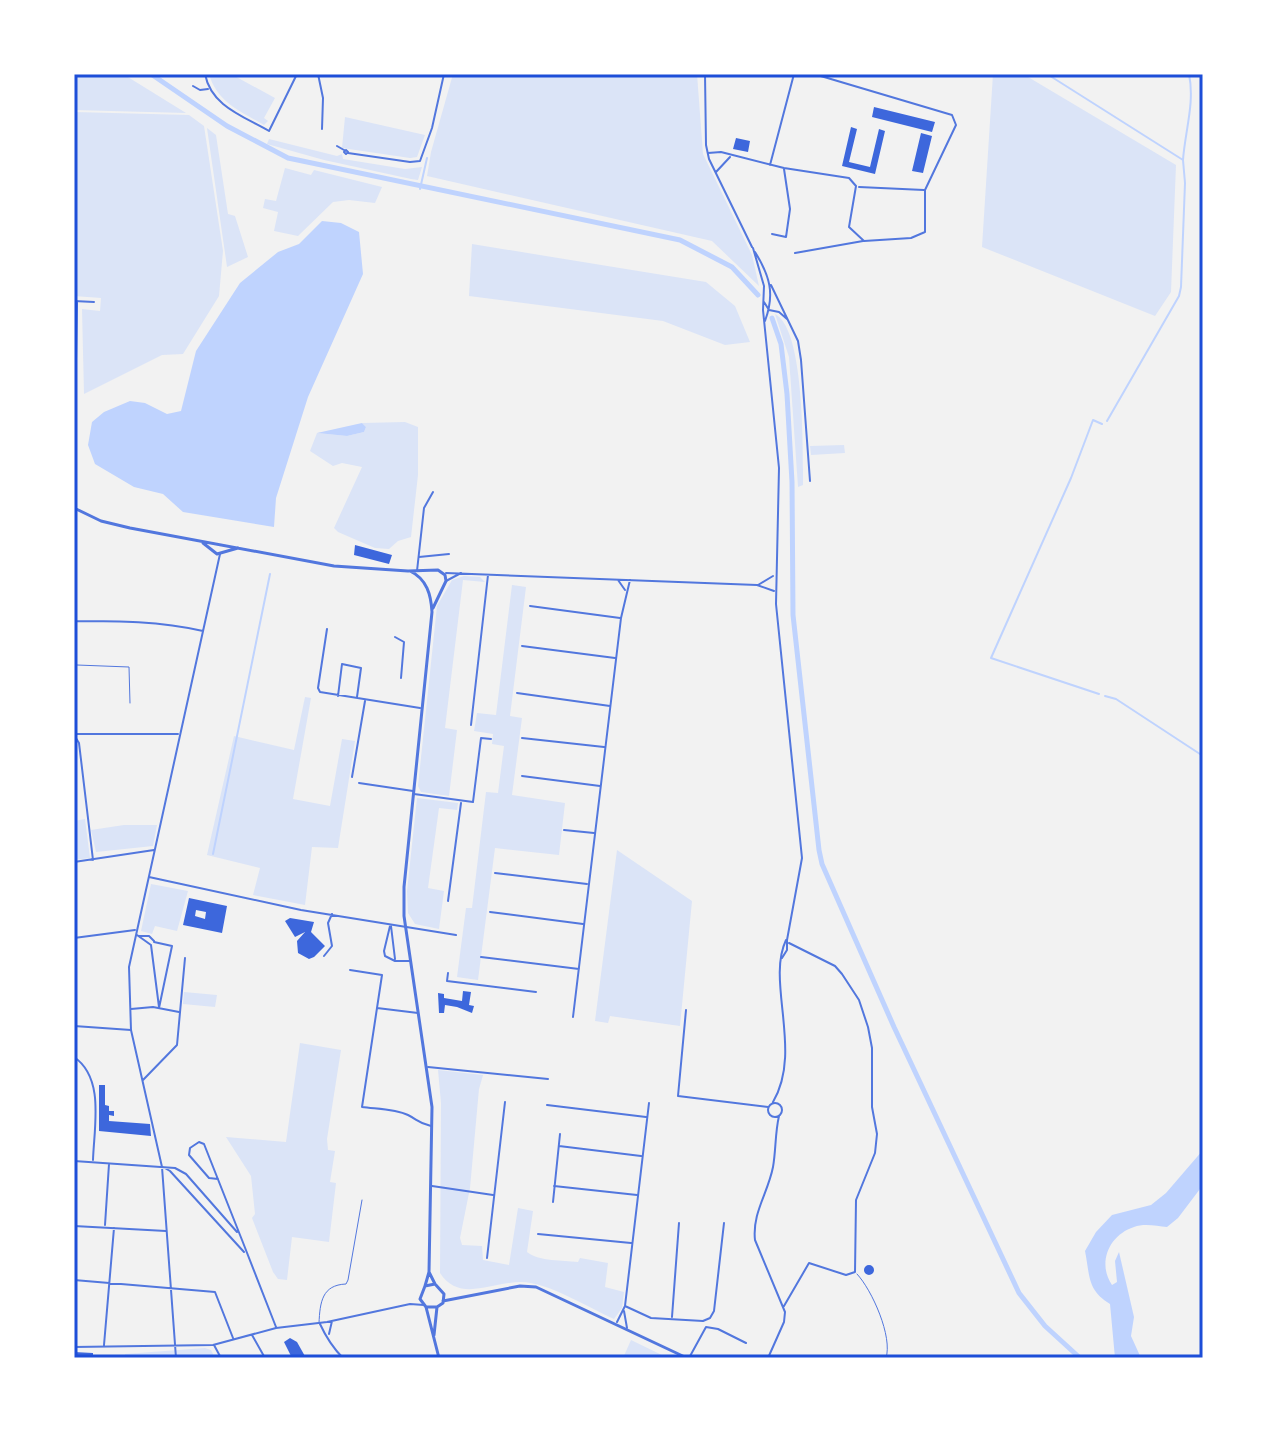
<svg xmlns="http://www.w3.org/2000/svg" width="1277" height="1432" viewBox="0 0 1277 1432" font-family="'IBM Plex Sans',sans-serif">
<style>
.green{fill:#dbe4f7}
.water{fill:#bfd3fe}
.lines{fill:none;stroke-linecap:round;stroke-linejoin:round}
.stream{stroke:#bfd3fe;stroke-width:2}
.canal{stroke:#bfd3fe;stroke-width:5}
.building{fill:#3d67dc;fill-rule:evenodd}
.service{stroke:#5277de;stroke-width:1}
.pedestrian{stroke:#5277de;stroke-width:2}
.minor{stroke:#5277de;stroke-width:2}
.tertiary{stroke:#5277de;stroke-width:3}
.neatline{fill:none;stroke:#1d4ed8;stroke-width:3}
</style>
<rect width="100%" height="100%" fill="#f2f2f2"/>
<!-- green -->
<path class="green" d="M74,74H123L186,113L74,110Z
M209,74H231L275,98L264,118L268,121L264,125C240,111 217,102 209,74Z
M453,74H697L703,154L752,255L759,286L712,241L427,176L431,152Z
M993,74H1023L1176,165L1171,292L1155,316L982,247Z
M74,112L189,115L204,126L223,251L219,296L183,354L162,355L84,394L82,309L100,311L101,298L74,296Z
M345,117L425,135L417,157L410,158L342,148Z
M207,128L216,135L228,214L235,216L248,257L227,267Z
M269,139L337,156L342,154L343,159L405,169L422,167L418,180L411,179L324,160L267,144Z
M285,168L311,175L314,170L382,187L375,203L349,200L333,202L298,236L274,231L278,212L263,208L265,199L276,201Z
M472,244L706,282L735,306L750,342L725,345L663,321L469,296Z
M775,314C805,329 803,452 803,485L798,487L789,357Z
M405,422L418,427V475L411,537L398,541L389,549L375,548L338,532L334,528L362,467L342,463L333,466L310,451L317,433L347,436L364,432L366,427L362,423Z
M844,445L845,453L811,455L810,446Z
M464,576L480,577L485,582L463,580L445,728L457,730L449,796L421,792L418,786L437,606L452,580Z
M512,585L526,587L510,716L522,718L512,795L565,803L559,855L495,848L478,980L457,977L466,908H472L486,792L498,793L504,746L492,744L493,734L474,731L477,713L496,715Z
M305,697L311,698L293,799L330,806L342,739L355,741L338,848L312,847L305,905L253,895L260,868L207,855L234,736L294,750Z
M417,798L458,803L457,810L439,808L428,888L444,891L439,929L415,924L408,913L407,891Z
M85,819L90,858L74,860V821Z
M124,825H157L153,846L96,852L91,830Z
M617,850L692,901L680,1026L610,1016L608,1023L595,1021Z
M151,884L188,891L177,931L155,926L152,934L141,931Z
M184,992L217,995L215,1007L183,1004Z
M300,1043L341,1050L327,1139L328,1150L335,1151L330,1182L336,1183L329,1242L292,1237L287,1280L278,1279L273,1272L252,1218L255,1214L251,1176L226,1137L286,1142Z
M438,1070L483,1075L479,1089L470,1188L460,1238L462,1245L482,1246L483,1260L509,1265L518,1208L533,1211L527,1252C540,1262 562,1260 578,1262L580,1258L608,1263L605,1287L624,1292L622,1308L614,1319C589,1308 548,1282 521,1282C492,1282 459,1303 440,1273L441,1103Z
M631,1340L668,1358H623Z
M205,1348L211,1350L215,1358H125V1354Z"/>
<!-- water -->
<path class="water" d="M322,221L341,223L359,232L363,274L308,397L276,498L274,527L183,512L163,494L134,487L95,464L88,445L92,422L104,412L130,401L145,403L167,414L181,411L196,351L240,283L278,252L299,244Z
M362,423L366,427L364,432L347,436L317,433Z
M1203,1150V1185L1178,1218L1167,1227C1157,1226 1144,1223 1134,1227C1109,1235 1097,1263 1112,1285L1117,1282L1115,1261L1119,1252L1134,1317L1131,1336L1141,1358H1115L1110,1304C1087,1290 1090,1276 1085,1251L1096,1232L1112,1215L1151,1205L1166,1193Z"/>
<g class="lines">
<!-- stream -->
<path class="stream" d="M1047,74L1183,160C1185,131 1195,103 1189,74
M420,189L427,158
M1107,421L1179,296L1181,287L1185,183L1183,160
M1099,694L991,658L1071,478L1093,420L1102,424
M1105,696L1116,699L1203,756
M213,854L270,574"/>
<!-- canal -->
<path class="canal" d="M151,74L227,126L288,158L680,240L732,267L758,295
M772,318L781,344L787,394L792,482L793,615L819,850L822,864L894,1027L1019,1293L1045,1326L1080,1358"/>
</g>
<!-- building -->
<path class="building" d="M874,107L935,122L932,132L872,117Z
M851,127L857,129L849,162L870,167L879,129L885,131L875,174L842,166Z
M921,133L932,136L923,173L912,171Z
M736,138L750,141L748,152L733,149Z
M355,545L392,555L389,564L354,555Z
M189,898L227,906L222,933L183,925ZM196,910L206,912L205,919L195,916Z
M290,918L314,922L311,932L325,946L314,957L309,959L298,953L297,941L305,932L295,937L285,921Z
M463,991L471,992L469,1005L474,1006L472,1013L457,1007L445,1005L444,1013H439L438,993L444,994V998L462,1001Z
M99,1085H105V1105L109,1106V1111H114V1116L109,1115V1121L150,1124L151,1136L99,1131Z
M864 1270a5 5 0 1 1 10 0a5 5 0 1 1-10 0Z
M290,1338L297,1342L306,1358H292L284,1342Z
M74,1352L93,1353V1358H74Z"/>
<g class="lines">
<!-- service -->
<path class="service" d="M77,665L129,667L130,703
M857,1274C872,1290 893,1337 886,1358
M319,1323C320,1302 322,1285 346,1284L348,1280L362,1200"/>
<!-- pedestrian -->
<path class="pedestrian" d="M352,777L365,701"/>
<!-- minor -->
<path class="minor" d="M205,74C211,106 243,116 269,131L297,74
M318,74L323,98L322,129
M705,74L706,145L709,159L752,247
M193,86L200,90L208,89
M337,146L344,150
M346,150L348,152L346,154L344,152Z
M348,153L410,162L420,161L432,128L444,74
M708,153L721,152L784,168L849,178L856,186L849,227L864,241L911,238L925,232V190L956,125L952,115L814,74
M770,165L794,74
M716,172L730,157
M859,187L924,190
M772,234L786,237L790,209L784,169
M753,248L764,286L763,310L779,468L776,604L802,858L787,940V950L782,958
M755,252C770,276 775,294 765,321
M795,253L863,241
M771,285L798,341L801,360L810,481
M74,301L94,302
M764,302L769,310L779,312L787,319
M74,473L77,302
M419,557L449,554
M417,571L424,508L433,492
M446,573L757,585L774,591
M618,580L625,590
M446,581L461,573
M758,585L773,576
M74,601V689
M530,606L620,618
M74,621C118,621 159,621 203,631
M327,629L318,688L320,692L420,708
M395,637L404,642L401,678
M522,646L615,658
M517,693L610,706
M338,696L342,664L361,668L357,697
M471,725L488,575
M74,734H178
M74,735L79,743L93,860
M522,738L604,747
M522,776L600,786
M359,783L413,791
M414,794L473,802L481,738L491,739
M564,830L594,833
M74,862L154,850
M495,873L587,884
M149,877L301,910L456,935
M448,901L461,803
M490,912L583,924
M390,926L384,951L385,956L395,961H410
M391,926L395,959
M137,935L151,945
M139,936H149L154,941
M74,938L135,930
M154,942L172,946L159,1008
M151,945L159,1007
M324,956L332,946L328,923L332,914
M481,957L579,969
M350,970L382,975L362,1107C376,1109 395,1109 408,1115C418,1120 418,1123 431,1126
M448,973L447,981L536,992
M377,1008L418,1013
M131,1009L153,1007L179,1012
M686,1010L678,1096L768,1107
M573,1017L621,618L630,580
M74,1026L131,1030
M74,1057C105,1078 94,1127 93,1160
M428,1067L548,1079
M143,1080L177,1045L185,958
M773,1102C803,1051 766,982 786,940
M768 1110a7 7 0 1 1 14 0a7 7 0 1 1-14 0Z
M547,1105L646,1117
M559,1146L641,1156
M74,1161L175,1168L186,1174L237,1232
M163,1167L170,1171L244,1252
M218,1179L209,1178L189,1155L190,1148L199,1142L204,1144C216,1175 228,1205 240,1235L242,1240L276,1327
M432,1186L493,1195
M554,1186L637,1195
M553,1202L560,1134
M105,1225L109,1164
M74,1226L166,1231
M538,1234L631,1243
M487,1258L505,1102
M74,1280L215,1292L233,1338
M625,1306L651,1318L703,1321L710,1318L714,1311L724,1223
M784,1306L809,1263L846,1275L855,1272L856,1200L875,1153L877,1134L872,1107V1048L868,1027L859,1000L842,974L835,966L789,943
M624,1311L627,1328
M672,1317L679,1223
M617,1322L625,1306L649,1103
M320,1324C326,1337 332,1347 343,1358
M329,1334L332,1321
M252,1335L265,1358
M104,1345L114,1228
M214,1345L221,1358
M74,1347L213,1345L276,1328L327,1322L410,1304L424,1305
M176,1358L162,1167L131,1030L129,967L220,554
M689,1358L706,1327L718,1329L746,1343
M768,1358L784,1322L785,1312L755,1240C752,1213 768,1193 773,1167C776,1150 775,1133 779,1116"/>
<!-- tertiary -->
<path class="tertiary" d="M74,508L101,521L130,528L334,566L408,571L438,570L445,575L446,581L433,608
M203,543L217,554L238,548
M410,571C427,579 431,595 432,612L404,887V916L432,1107L429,1272L425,1286
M429,1272L435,1284L444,1294L443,1303L437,1307
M435,1284L425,1286L420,1299L426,1307H437
M443,1301L520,1286L536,1287L687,1358
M426,1307L439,1358
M434,1335L437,1307"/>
</g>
<!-- border -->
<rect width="1277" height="1432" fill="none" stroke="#ffffff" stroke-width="152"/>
<rect x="76" y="76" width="1125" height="1280" class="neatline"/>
</svg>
